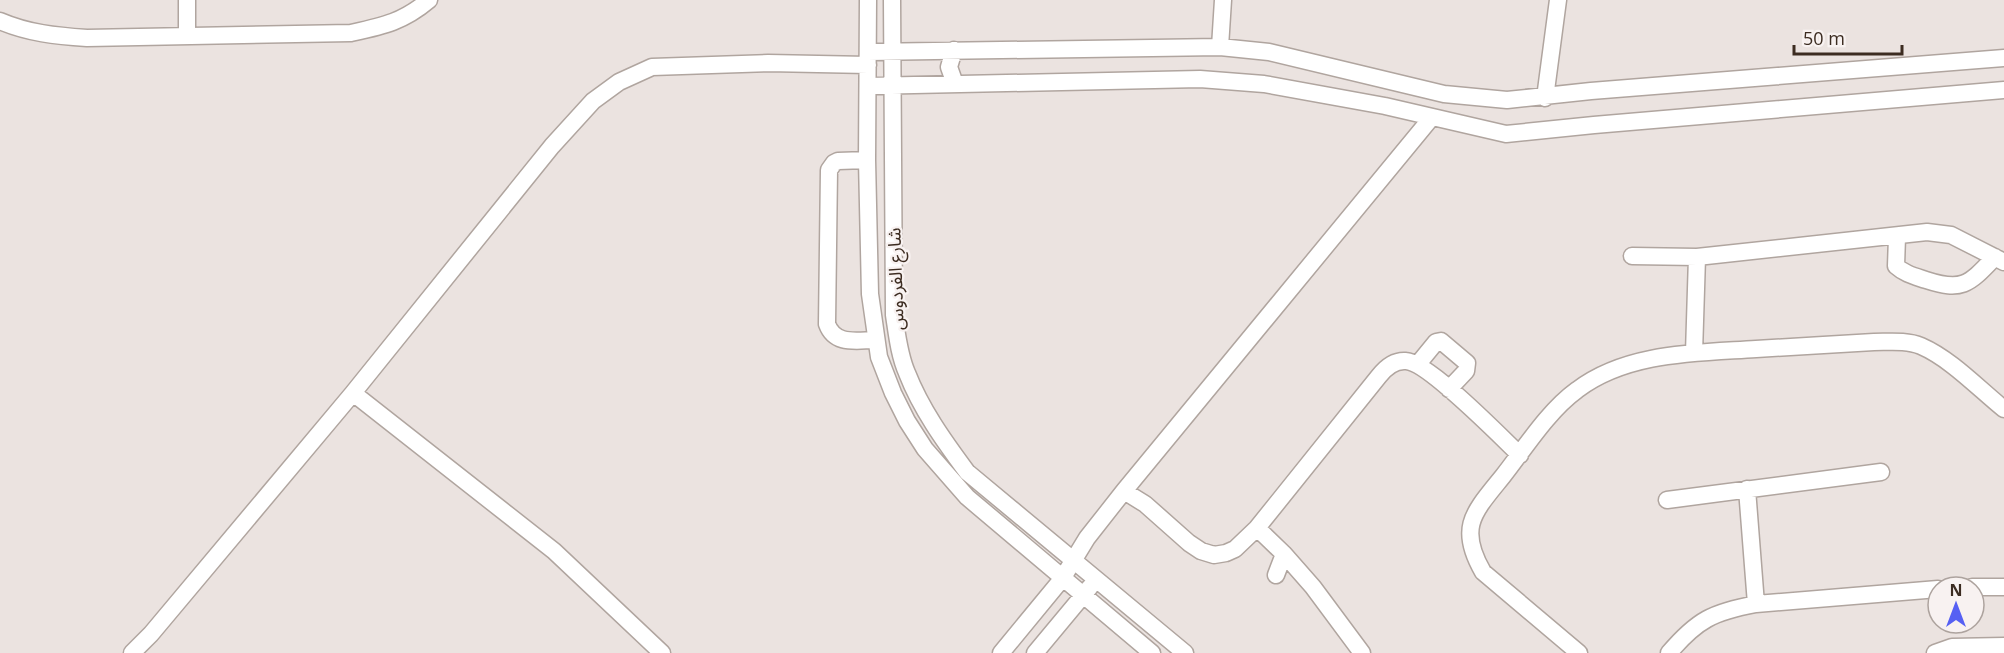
<svg xmlns="http://www.w3.org/2000/svg" width="2004" height="653" viewBox="0 0 2004 653" font-family="'Open Sans','Noto Sans Arabic',sans-serif">
<style>
.lines{fill:none;stroke-linecap:round;stroke-linejoin:round}
.minor-casing{stroke:#b0a59f;stroke-width:19}
.minor{stroke:#fff;stroke-width:16}
.labels{text-anchor:middle;dominant-baseline:central;stroke-width:4.5;stroke-linejoin:round;paint-order:stroke}
.street-label{font-size:18px;fill:#3c2c21;stroke:#f8f2f1}
</style>
<rect width="100%" height="100%" fill="#ebe3e0"/>
<g class="lines">
<defs>
<path id="minor" d="M868,0L867,160L870,294L879,357L893,393L907,421L925,449L967,497L1152,653
M892,0L894,315C897,334 899,355 907,373C921,409 944,441 967,472L1185,653
M0,21C28,33 56,36 87,38L351,33C383,26 403,22 429,0
M187,36V0
M1220,47L1223,0
M954,50L949,67L955,84
M868,52L1220,47L1269,52L1444,94L1507,100L1591,91L2004,58
M868,86L1200,79L1264,84L1385,106L1506,134L1594,125L2004,90
M1545,98L1558,0
M867,160L838,161L834,163L829,170L827,324C835,346 857,340 876,340
M1897,237L1896,266C1905,274 1914,276 1926,280C1963,292 1969,284 1995,257
M1632,256L1697,257
M1694,353L1697,257L1927,232L1951,235L2004,262
M1418,364L1436,342L1441,341L1467,363L1466,371L1449,389
M353,393L554,551L662,653
M1747,489L1756,604
M1124,491L1145,504L1189,543L1201,551L1214,555L1226,553L1235,549L1257,528L1379,376C1386,367 1394,360 1406,361C1428,362 1500,436 1520,455
M1667,500L1881,472
M1257,528L1284,554L1313,587L1362,653
M1276,575L1284,554
M1972,587H2004
M132,653L151,634L353,393L552,146L593,101L619,82L652,67L768,63L868,65
M1001,653L1062,579L1087,538L1124,491L1432,117
M1035,653L1090,587
M1579,653L1483,572C1457,527 1474,512 1503,476C1525,448 1548,411 1577,390C1627,352 1696,353 1756,349C1795,347 1835,344 1874,342C1889,342 1907,340 1921,346C1951,359 1979,389 2004,409
M1669,653C1697,620 1713,612 1756,604L1938,589
M1935,653L1952,647L2004,646"/>
</defs>
<!-- minor casing -->
<use href="#minor" class="minor-casing"/>
<!-- minor -->
<use href="#minor" class="minor"/>
</g>
<g class="labels">
<!-- street labels -->
<g class="street-label">
<text transform="translate(895 279) rotate(-92)">شارع الفردوس</text>
</g>
</g>
<!-- north arrow -->
<g transform="translate(1956 605)"><circle r="28" fill="#f8f2f1" stroke="#ada39e" stroke-width="1.5"/>
<path d="M0-4.5L10 22L0 15L-10 22Z" fill="#5660f3"/>
<text y="-9" font-size="16" font-weight="bold" text-anchor="middle" fill="#3c2c21">N</text>
</g>
<!-- scale -->
<path d="M1794 45v9h108v-9" fill="none" stroke="#3c2c21" stroke-width="3"/>
<text x="1803" y="45" font-size="18" fill="#3c2c21" stroke="#f8f2f1" stroke-width="4.5" paint-order="stroke">50 m</text>
</svg>
